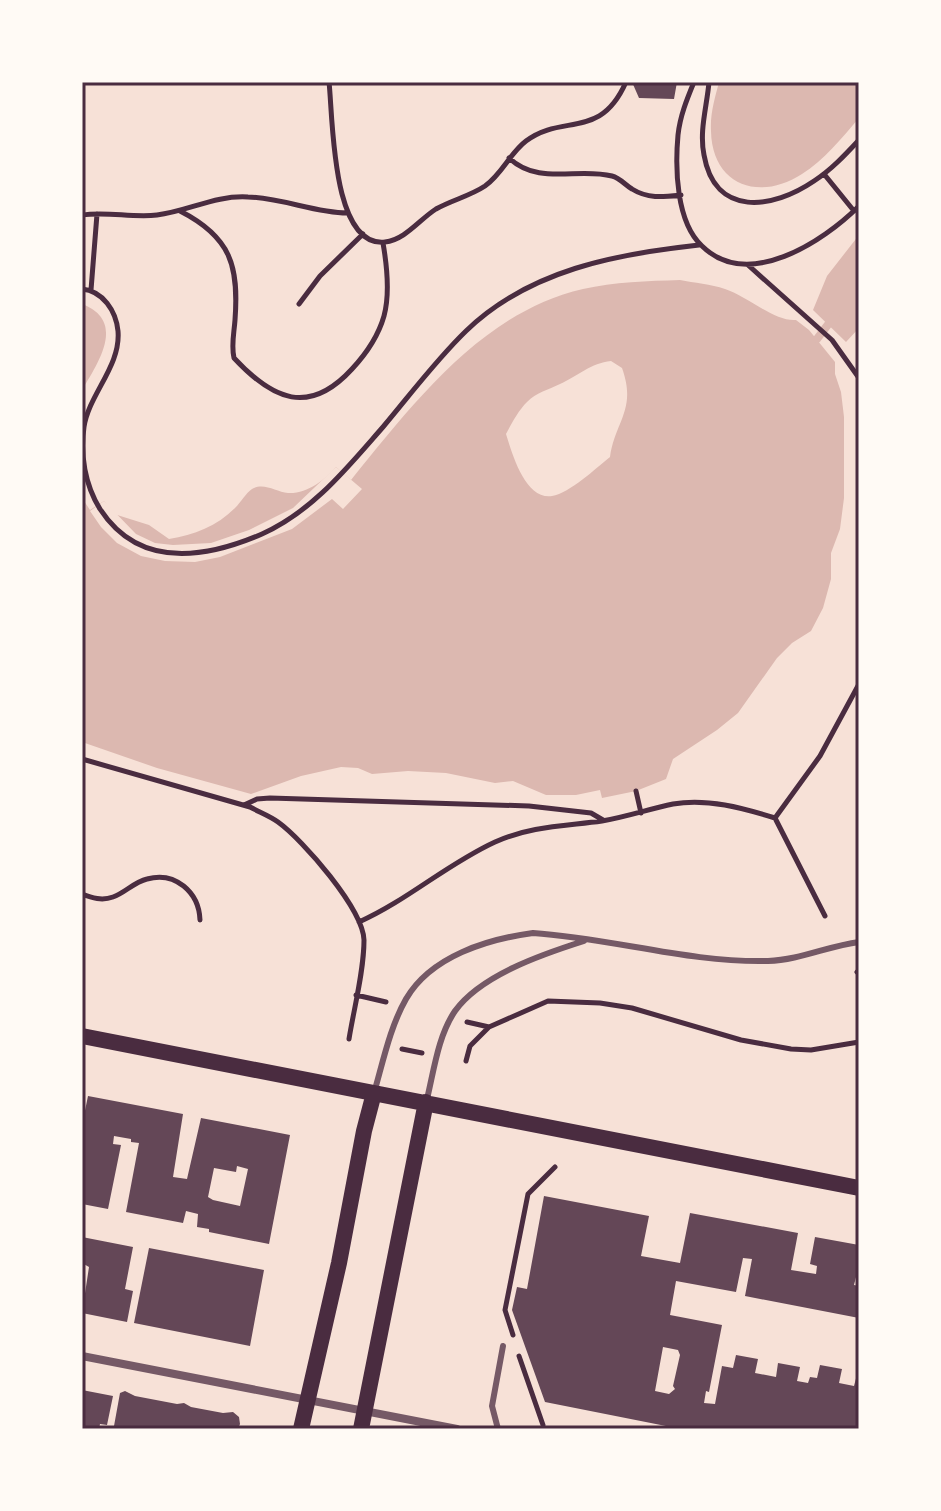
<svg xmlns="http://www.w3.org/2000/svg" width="941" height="1511" viewBox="0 0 941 1511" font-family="Roboto,sans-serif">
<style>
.water{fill:#dcb8b0;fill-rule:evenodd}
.pier{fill:#f7e1d7}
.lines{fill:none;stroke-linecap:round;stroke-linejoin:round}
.stream{stroke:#dcb8b0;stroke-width:8}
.building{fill:#644757;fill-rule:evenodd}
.path{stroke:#4a2c40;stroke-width:5}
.service{stroke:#755966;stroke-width:6}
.minor{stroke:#755966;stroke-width:8}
.secondary{stroke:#4a2c40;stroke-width:16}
.neatline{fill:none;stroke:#4a2c40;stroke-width:3}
</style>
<rect width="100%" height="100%" fill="#f7e1d7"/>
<!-- water -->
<path class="water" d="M719,82H859V118C842,138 824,160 802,174C759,202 712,185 711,131C710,113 715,98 719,82Z
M859,235V328L846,342L813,310L827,276Z
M680,280C694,283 711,284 725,289C747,296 775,322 796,320L809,330L835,362V374L841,392L844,417V498L840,529L831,553V579L823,608L811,631L792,643L777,658L738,713L717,730L673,759L666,779L636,791L602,798L600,790L576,795H546L513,781L495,783L446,773L408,771L372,774L358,768L341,767L301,776L251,794L157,768L82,742V498L90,510L104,501L114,514L149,525L169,539C194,535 217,526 235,508C241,502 246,493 252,489C264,482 276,492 288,493C307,494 325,480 336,467L351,480C413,404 482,312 583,289C614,282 648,281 680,280ZM611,361L622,368C637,410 615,421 610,457C596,468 570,493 552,496C525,500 512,453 506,434C512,423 518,411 527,402C537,392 548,390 560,384C578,376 591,363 611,361Z
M82,304C127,321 98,363 82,390Z"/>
<!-- pier -->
<path class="pier" d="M336,467L362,489L343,509L332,499L292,529L220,557L195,562L165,561L141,556L117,543L101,527L90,511L104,501L136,534L155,543L173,545L211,543L249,530L293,508Z"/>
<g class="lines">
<!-- stream -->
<path class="stream" d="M817,339L836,314"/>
</g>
<!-- building -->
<path class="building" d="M632,82H677L674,99L639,98Z
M88,1096L183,1114L173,1177L187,1179L201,1118L290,1135L269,1244L209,1232V1229L197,1227L198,1214L186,1211L183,1223L126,1212L139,1143L131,1142V1139L114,1136L113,1144L121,1145L108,1209L82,1204V1125ZM237,1166L248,1169L240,1206L213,1200L208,1197L214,1168L236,1172Z
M544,1196L649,1216L641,1256L680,1263L690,1213L798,1233L791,1270L816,1274L817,1266L810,1264L815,1237L859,1245V1274L857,1273L854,1285L859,1286V1318L745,1296L752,1259L743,1258L736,1292L676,1281L670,1315L722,1325L709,1392L706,1391L704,1403L715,1404L722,1366L733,1368L736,1355L758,1359L755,1373L766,1375L776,1377L778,1363L800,1367L797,1381L808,1383L810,1377L817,1378L820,1365L842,1369L839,1383L854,1386L859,1367V1429L711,1427L710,1429H681L545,1402L512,1310L517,1287L527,1289ZM663,1347L678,1350L680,1355L673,1386L675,1389L669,1394L655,1391Z
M82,1237L133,1247L125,1289L133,1291L127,1322L82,1313L89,1267L82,1263Z
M149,1248L264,1270L250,1346L134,1323Z
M82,1390L113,1396L107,1425L100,1424L99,1429H83Z
M125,1391L135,1396L177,1404L184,1403L191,1407L223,1413L233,1412L239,1417L240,1424L238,1429H120L114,1426L120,1393Z"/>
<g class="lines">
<!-- path -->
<path class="path" d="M329,82C333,116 331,248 385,242C405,240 420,219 436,209C452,200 470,196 485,186C502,174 510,153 526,141C563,113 600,141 626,82
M694,82C687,99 680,116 678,135C675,168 676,222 702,246C748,291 823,242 859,206
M709,82C707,106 699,131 704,155C715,218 773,209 814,181C831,170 845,155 859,140
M509,158C539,186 577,167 612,176C620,178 625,185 632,189C648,199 663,197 681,195
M824,174L854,211
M180,211C231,237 239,266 235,320C234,334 231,345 234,358C273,400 309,416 352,369C366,354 378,337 384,316C390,294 387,266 383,243
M82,215C107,211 132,218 157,215C189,211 215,195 248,197C283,198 315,213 347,213
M748,265L832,340L859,378
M82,289C103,291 116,311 118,331C121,366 89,394 84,427C80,455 85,485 100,509C139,569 204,559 262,534C313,511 347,468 383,427C410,395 436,360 466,331C529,270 616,254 699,245
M91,290L97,214
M299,304L320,276L363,234
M82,759L250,807C259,812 270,816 278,822C303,840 363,909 364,940C364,971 354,1008 349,1039
M636,791L641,813
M244,805L257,799L270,798L529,806L591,813L603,820
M82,894C92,898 102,901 113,897C125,893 134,882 147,879C175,871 199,892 200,920
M825,916L775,818L820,756L859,684
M359,922C408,900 447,864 495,842C530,826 566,826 602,821C626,817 649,809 673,804C707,798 743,808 775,818
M857,972L859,974
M356,995L386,1002
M467,1022L489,1027
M402,1049L422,1053
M466,1061L470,1046L489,1027L548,1001L600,1003L632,1008L741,1040L791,1049L811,1050L859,1042
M513,1335L505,1310L528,1194L555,1167
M519,1356L543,1425"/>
<!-- service -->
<path class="service" d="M374,1093C383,1062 390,1027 406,999C431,956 488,939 533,933C611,938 689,963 768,961C800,960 828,946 859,942
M427,1099C434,1070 438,1036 455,1011C481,975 543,954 584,941
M498,1429L492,1406L503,1346"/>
<!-- minor -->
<path class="minor" d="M82,1356L457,1429"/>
<!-- secondary -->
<path class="secondary" d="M82,1036L859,1188
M301,1429L339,1263L364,1131L374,1093
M361,1429L426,1102"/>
</g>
<!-- border -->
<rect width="941" height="1511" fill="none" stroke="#fffaf5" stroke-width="168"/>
<rect x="84" y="84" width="773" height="1343" class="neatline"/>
</svg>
